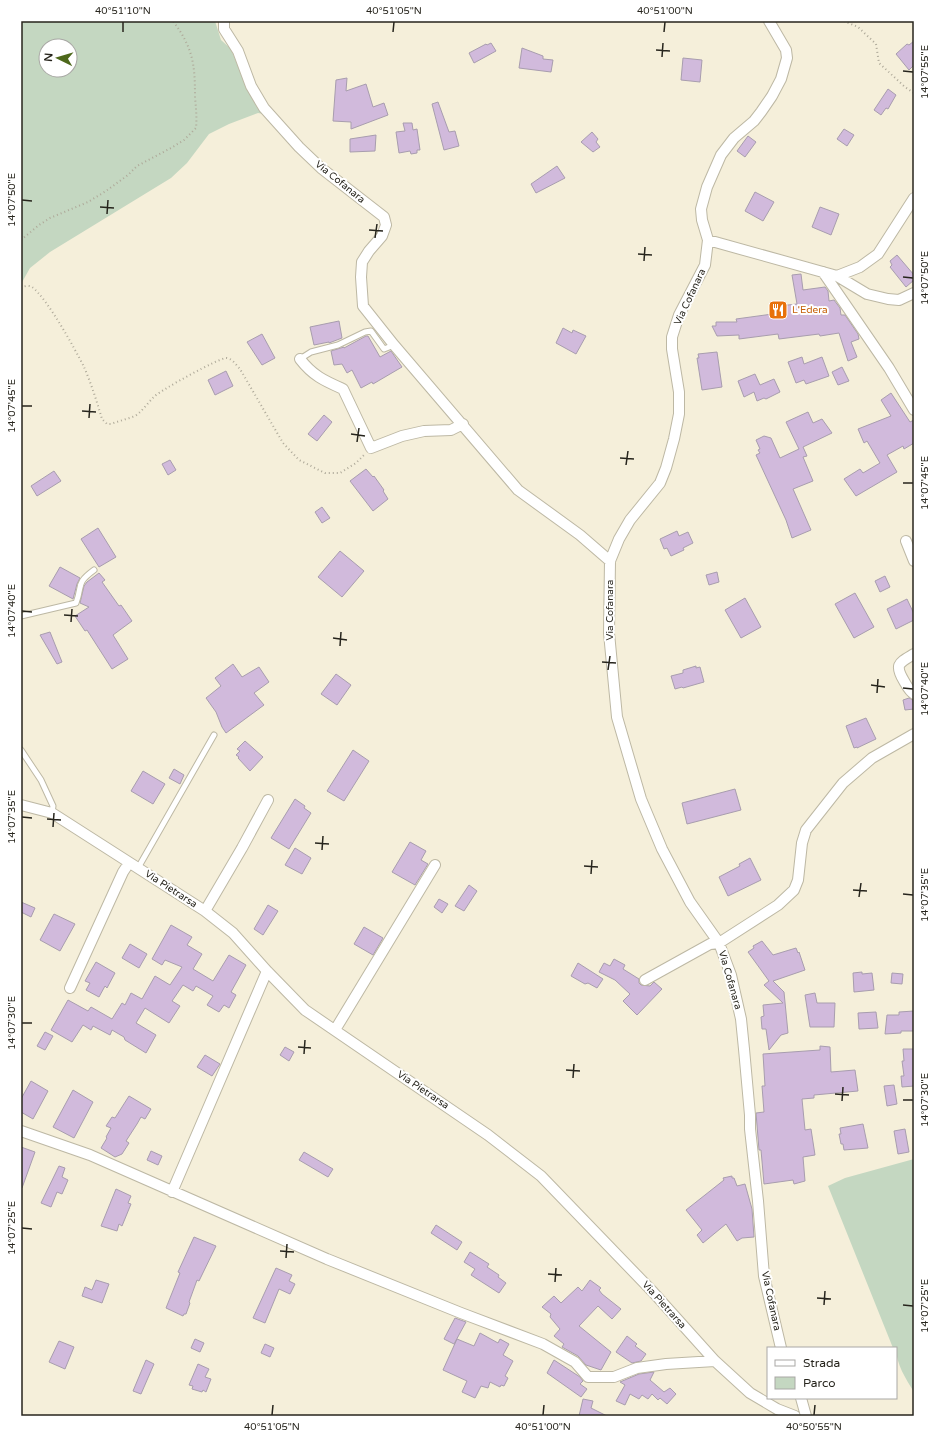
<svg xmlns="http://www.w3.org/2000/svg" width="935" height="1437" viewBox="0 0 935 1437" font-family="'Varela Round',sans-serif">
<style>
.green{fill:#c4d7c1;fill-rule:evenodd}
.building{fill:#d1badc;stroke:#a89dae}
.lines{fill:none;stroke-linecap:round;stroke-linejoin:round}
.service-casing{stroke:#bdb8a4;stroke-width:7}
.minor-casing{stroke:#bdb8a4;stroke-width:12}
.path{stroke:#aea999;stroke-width:2;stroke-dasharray:1 3;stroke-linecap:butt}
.service{stroke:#fff;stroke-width:5}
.minor{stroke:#fff;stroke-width:10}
.ticks{fill:none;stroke:#27251d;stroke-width:1.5}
.labels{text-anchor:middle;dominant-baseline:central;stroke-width:4;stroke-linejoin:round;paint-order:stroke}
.street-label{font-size:10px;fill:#27251d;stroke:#fff}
.food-label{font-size:10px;fill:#c56008;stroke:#fff;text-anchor:start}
.neatline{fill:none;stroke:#27251d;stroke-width:1.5}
.ticks-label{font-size:10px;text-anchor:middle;fill:#27251d}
</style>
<rect width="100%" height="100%" fill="#f5efda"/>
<!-- green -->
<path class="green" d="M21,21H215L221,40L231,49L245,84L264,114L258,113L229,124L209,134L187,163L171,178L50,252L30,268L21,284ZM46,46H70V70H46Z
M914,1159V1392C906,1379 896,1364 896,1348H893L828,1186L845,1178Z"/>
<!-- building -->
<path class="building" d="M914,41V65L909,70L896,54L907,44L909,45Z
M491,43L496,51L474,63L469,53L486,44L487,45Z
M522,48L543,56V59L553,60L551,72L519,68Z
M683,58L702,60L700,82L681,80Z
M347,78L346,91L366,84L373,107L384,103L388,115L351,129V122L333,121L336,80Z
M888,89L896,95L888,109L886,108L881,115L874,110Z
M438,102L449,132L455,131L459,146L444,150L432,104Z
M403,123H412L413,130L417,129L420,150H417V153L411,154L410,151L399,153L396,132L405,131Z
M844,129L854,135L847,146L837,139Z
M592,132L598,139L596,142L600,147L593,152L581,142Z
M376,135L375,151L350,152V139Z
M748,136L756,142L745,157L737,151Z
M557,166L565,178L536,193L531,184Z
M755,192L774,202L763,221L745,211Z
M820,207L839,214L831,235L812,227Z
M897,255L914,275V280L906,287L890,267L892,265L890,261Z
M801,274L803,290L825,287L828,291L829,301L834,300L840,308L841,315H845L858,334L859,339L851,342L857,357L848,361L839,333L820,336L819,334L779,339L778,334L739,339V335L717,336L712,326H716V322H737L736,319L780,313L779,306L797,304L792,275Z
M339,321L342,338L329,343V342L314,345L310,327Z
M563,328L572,333L573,330L586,336L576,354L556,343Z
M262,334L275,358L262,365L247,342Z
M366,336H368L380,357L391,351L402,367L373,384L372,382L361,388L352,370L347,373L342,364L334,365L331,351L344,347V348Z
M717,352L722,387L702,390L697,358H699L698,354Z
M802,357L804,364L822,357L829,376L806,384L804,380L796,383L788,362Z
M842,367L849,381L838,385L832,372Z
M226,371L233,386L215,395L208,380Z
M755,374L760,385L774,379L780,392L766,399L764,398L757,401L754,392L744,397L738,381Z
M891,393L910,422L914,420V443L904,449L903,446L887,455L897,472L856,496L844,479L860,469L863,473L880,463L867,441L864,443L858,429L891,416L881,400Z
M808,412L813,423L822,419L832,433L803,447L807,456L803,457L813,481L793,489L811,530L792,538L786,520L756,455L760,453L758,450L760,449L756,440L764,436L771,438L780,458L799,449L786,422Z
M324,415L332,422L317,441L308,434Z
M170,460L176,470L168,475L162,464Z
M366,469L373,477L374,476L384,490L383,491L388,499L373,511L350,481Z
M54,471L61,481L37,496L31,486Z
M322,507L330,518L322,523L315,512Z
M98,528L116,557L99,567L81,539Z
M677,531L679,536L688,532L693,543L683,548L684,550L671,556L667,548L664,549L660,539Z
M340,551L364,571L342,597L318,577Z
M60,567L80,578L77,584L73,599L49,586Z
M717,572L719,582L709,585L706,575Z
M99,573L105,580L102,582L119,606L121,605L132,621L113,635L128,659L112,669L87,630L85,631L75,616L89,607L80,603L84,586L87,582Z
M885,576L890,587L880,592L875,581Z
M855,593L874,627L854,638L835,604Z
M745,598L761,627L741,638L725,610Z
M907,599L914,614V620L896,629L887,609Z
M50,632L62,662L57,664L40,635Z
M233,664L242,677L259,667L269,682L254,693L264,705L226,733L222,727L216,712L206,698L221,686L215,678Z
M696,666V668L700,667L704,682L683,688L682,687L675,689L671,676L683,673V670Z
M336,674L351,685L337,705L321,694Z
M909,698L913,700L914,709L905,710L903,700Z
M866,718L876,739L857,748V747L854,748L846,726Z
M245,741L263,757L250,771L238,758L239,757L236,755L240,751L237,749Z
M353,750L369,761L344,801L327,791Z
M174,769L184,775L180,784L169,778Z
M143,771L165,784L153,804L131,791Z
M735,789L741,810L687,824L682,803Z
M295,799L305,806L304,808L311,813L289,849L271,838Z
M410,842L426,851L421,860L428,864L415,885L392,872Z
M295,848L311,858L302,874L285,865Z
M750,858L761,880L728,896L719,877L740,866L739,864Z
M469,885L477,891L464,911L455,906Z
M439,899L448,904L442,913L434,907Z
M21,902L35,908L31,917L21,912Z
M268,905L278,911L263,935L254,929Z
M54,914L75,924L60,951L40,940Z
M171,925L192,937L187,945L202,954L193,969L213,981L229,955L246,965L231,992L236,995L229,1008L224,1005L219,1012L207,1005L213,996L196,986L193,991L183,985L172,1001L180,1006L169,1023L145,1008L136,1023L156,1035L146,1053L125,1040L124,1037L112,1030L110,1035L93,1026L91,1030L83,1025L72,1042L51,1030L68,1000L88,1011L91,1007L112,1019L122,1003L125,1005L131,993L142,999L155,976L170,985L182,967L165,960L162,965L152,959Z
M364,927L383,938L373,955L354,944Z
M762,941L773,955L796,948L798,953L799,952L805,970L773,981L784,992L788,1033L781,1035L769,1050L766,1029H762L761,1017L764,1016L763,1005L783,1003L764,985L769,981L748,952L754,948L753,946Z
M130,944L147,954L139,968L122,958Z
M614,959L625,965L623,969L639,979V983L641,985L650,986L654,982L662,989L637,1015L623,1001L630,994L615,980L599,972L604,963L610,966Z
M96,962L115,973L107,988L105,986L99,997L86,990L90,983L85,981Z
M578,963L603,979L597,988L588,983L585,984L571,976Z
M862,972V974L872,973L874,990L854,992L853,973Z
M892,973L903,974L902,984L891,983Z
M815,993L817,1003H835L834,1027H810L805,995Z
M914,1011V1031H901V1033L885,1034L887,1015H899V1012Z
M876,1012L878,1028L859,1029L858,1013Z
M45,1032L53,1036L45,1050L37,1046Z
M820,1046L830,1047L831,1072L855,1070L858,1091L814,1095V1098L802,1099L805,1130L811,1129L815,1155L803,1157L805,1181L794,1184L793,1180L764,1184L761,1150H759L756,1113L764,1112L762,1086H765L763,1054L820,1050Z
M285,1047L294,1052L289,1061L280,1055Z
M903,1049H914V1086L902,1087L901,1076H904L902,1061H904Z
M205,1055L220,1064L212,1076L197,1067Z
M31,1081L48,1091L33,1119L21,1112V1099Z
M894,1085L897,1104L887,1106L884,1086Z
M73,1090L93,1102L74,1138L53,1127Z
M129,1096L151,1109L145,1119L141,1117L137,1124L126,1141L129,1143L122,1154L115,1157L101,1148L107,1138L106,1137L111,1128L106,1126L112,1117L115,1118Z
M863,1124L868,1148L844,1150L843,1144H841L839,1134H841L840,1128Z
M905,1129L909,1152L898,1154L894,1131Z
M21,1147L35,1152L22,1188H21Z
M151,1151L162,1156L158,1165L147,1160Z
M304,1152L333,1169L328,1177L299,1160Z
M59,1166L65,1168L62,1177L68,1180L62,1194L57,1192L51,1207L41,1203Z
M732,1176V1178H734L737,1186L745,1184L752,1209L754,1237L742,1238L737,1241L726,1224L703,1243L697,1235L702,1230L686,1210L724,1180L723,1178Z
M116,1189L131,1196L128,1203L131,1204L122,1226L119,1224L117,1231L101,1226Z
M436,1225L462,1242L457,1250L431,1233Z
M194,1237L216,1246L199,1281L197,1280L189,1302L190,1303L186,1314H184L183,1316L166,1308L180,1273L178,1272Z
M470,1252L489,1264L487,1267L499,1275L498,1277L506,1283L499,1293L471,1275L475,1269L464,1262Z
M276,1268L292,1275L289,1281L295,1284L290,1294L279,1289L265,1323L253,1318Z
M96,1280L109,1284L102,1303L82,1296L85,1287L92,1290Z
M590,1280L601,1288L599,1290L602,1294L621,1309L612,1319L598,1306L579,1326L611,1352L601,1370L586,1365L578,1356L562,1347L564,1344L554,1336L560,1329L550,1317L551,1314L542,1307L554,1296L561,1303L578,1287L582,1291Z
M455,1318L466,1322L454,1344L444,1339Z
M480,1333L498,1343L500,1339L509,1344L503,1355L513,1361L505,1376L508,1378L504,1386L501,1385L500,1387L490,1382L488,1388L481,1386L475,1398L462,1392L467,1381L443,1370L457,1339L474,1346Z
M627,1336L637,1344L635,1346L646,1354L641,1361L632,1363L616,1352Z
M195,1339L204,1343L200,1352L191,1348Z
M59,1341L74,1347L65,1369L49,1362Z
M265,1344L274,1348L270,1357L261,1353Z
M146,1360L154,1364L141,1394L133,1391Z
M554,1360L580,1377L583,1381L580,1384L587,1389L581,1397L547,1373Z
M198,1364L209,1369L205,1377L211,1379L206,1392L203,1390L202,1392L192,1389L193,1386L189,1385Z
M654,1372L650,1380L664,1392L670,1388L676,1394L667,1404L660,1398L658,1400L652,1394L648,1399L642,1395L639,1399L630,1394L625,1405L616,1401L625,1385L620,1382L639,1374Z
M583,1399L593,1401L591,1408L607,1416H579Z"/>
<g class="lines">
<defs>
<path id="service" d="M300,359L311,352L338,345L365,332L371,331L384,349L394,345
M21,616L76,603C83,585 75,584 94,570
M21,750L41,780L53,806L52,813
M138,868L214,735"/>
<path id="minor" d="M224,21V29L238,51L251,86L264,108L299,147L321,168L384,217L386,225L382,236L369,251L362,262L361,277L363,306L394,345L518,490L580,535L610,561
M769,21L786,50L787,58L781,79L772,96L761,112L754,121L734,138L721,155L707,187L701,209L702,220L708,240L705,265L679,315L672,337V349L679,392V414L674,439L666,468L660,483L630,520L619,539L610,561L609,633L617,717L641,799L662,849L690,902L719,943L731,975L741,1019L744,1049L750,1115V1129L758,1201L764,1276L781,1348
M708,240L837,276L867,294L888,299L899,300L914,293
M823,272L889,368L914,410
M837,276L860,267L878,254L914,198
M300,359C313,376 325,381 343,389L371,448L402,436L424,431L451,430L463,424
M906,541L914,561
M914,654C899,663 894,664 904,681C907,686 909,691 914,694
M21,805L52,813L205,911L233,933L267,971L305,1010L488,1135L541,1176L653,1292L715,1361L750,1393L777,1409L795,1416
M205,911L242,848L268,800
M645,980L710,944L719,943L778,905L794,890L798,880L802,843L806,830L843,783L872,758L914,734
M70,988L123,872L129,863
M335,1030L435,865
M21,1131L90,1155L327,1259L461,1313L543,1344L575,1362L588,1377H614L637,1368L666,1364L715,1361
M172,1192L267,971
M801,1398L806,1416"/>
</defs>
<!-- service casing -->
<use href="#service" class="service-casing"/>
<!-- minor casing -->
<use href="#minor" class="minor-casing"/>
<!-- path -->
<path class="path" d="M844,21L858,27L876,44L879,63L905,87L914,93
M21,240L39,225L50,218L88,202L106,191L128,175L137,166L171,148L184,140L196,128C197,118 196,108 195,97C195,64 193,48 173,21
M21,288C24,286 29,285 32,287C47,298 75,349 84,367C91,383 97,402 102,419L107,424H111C119,421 127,419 135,416C143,411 148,402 155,396C161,390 219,358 226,358C232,358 236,365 240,369L283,443L299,460L325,473H340L356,463L364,455"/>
<!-- service -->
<use href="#service" class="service"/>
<!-- minor -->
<use href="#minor" class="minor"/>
</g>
<!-- ticks -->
<path class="ticks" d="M123,32V22M393,32L394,22M664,32L665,22M656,50L670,51M662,57L663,43M903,71L913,72M22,200L32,201M100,207L114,208M107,214L108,200M369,230L383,231M375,238L377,224M638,254L652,255M644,261L645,247M903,277L913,278M22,406H32M82,411L96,412M89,418L90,404M351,434L365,436M357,442L359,428M620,458L634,459M626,465L628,451M903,483H913M22,611L32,612M64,615L78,616M71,622L72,609M333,638L347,640M340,646L341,632M602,662L616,663M608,670L610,656M871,685L885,687M903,688L913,689M877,693L878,679M22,817L32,818M47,819L61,820M53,827L54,813M315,843L329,844M322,850L323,836M584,866L598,867M591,874L592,860M853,890L867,891M903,894L913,895M859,897L861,883M22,1023H32M298,1047L311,1048M304,1054L305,1040M566,1070L580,1071M573,1078L574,1064M835,1094L849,1095M903,1100H913M842,1101L843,1087M22,1228L32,1229M280,1251L294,1252M286,1258L287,1244M548,1274L562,1275M555,1282L556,1268M817,1298L831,1299M824,1305L825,1291M903,1305L913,1306M272,1415L273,1405M543,1415L544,1405M814,1415L815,1405"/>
<!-- icons -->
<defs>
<symbol id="restaurant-square" viewBox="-11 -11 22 22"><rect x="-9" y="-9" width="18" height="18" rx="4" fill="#e8710a" stroke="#fff"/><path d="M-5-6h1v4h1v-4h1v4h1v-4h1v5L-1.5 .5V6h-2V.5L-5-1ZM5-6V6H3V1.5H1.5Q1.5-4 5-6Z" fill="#fff"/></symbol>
</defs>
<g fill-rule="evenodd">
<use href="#restaurant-square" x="767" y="299" width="22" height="22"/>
</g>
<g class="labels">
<!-- street labels -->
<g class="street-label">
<text transform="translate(340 182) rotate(39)">Via Cofanara</text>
<text transform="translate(690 297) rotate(-65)">Via Cofanara</text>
<text transform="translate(610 610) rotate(-90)">Via Cofanara</text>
<text transform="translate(171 889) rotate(33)">Via Pietrarsa</text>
<text transform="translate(730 980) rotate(74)">Via Cofanara</text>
<text transform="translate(423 1090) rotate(34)">Via Pietrarsa</text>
<text transform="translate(771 1301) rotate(78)">Via Cofanara</text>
<text transform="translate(664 1305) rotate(48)">Via Pietrarsa</text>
</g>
<!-- food labels -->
<g class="food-label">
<text x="792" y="310">L'Edera</text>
</g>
</g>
<!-- border -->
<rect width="935" height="1437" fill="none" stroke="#ffffff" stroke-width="44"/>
<!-- legend -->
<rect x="767" y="1347" width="130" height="52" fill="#ffffff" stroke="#a9a8a5"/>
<rect x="775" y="1360" width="20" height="6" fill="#ffffff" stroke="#a9a8a5"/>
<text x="803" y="1367" font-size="12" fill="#27251d">Strada</text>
<rect x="775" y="1377" width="20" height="12" fill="#c4d7c1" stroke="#a9a8a5"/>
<text x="803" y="1387" font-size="12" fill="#27251d">Parco</text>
<!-- north arrow -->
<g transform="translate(58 58) rotate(275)"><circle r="19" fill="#ffffff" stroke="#a9a8a5"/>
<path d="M0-3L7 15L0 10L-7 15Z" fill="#4d681b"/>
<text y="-6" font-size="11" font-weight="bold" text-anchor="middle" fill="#27251d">N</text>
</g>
<rect x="22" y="22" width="891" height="1393" class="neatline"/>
<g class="ticks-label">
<text x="123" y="14">40°51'10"N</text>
<text x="394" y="14">40°51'05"N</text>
<text x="665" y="14">40°51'00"N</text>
<text transform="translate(924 72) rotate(-90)" y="4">14°07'55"E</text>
<text transform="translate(11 200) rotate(-90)" y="4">14°07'50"E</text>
<text transform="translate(924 278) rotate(-90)" y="4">14°07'50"E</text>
<text transform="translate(11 406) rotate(-90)" y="4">14°07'45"E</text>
<text transform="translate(924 483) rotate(-90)" y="4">14°07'45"E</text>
<text transform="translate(11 611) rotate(-90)" y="4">14°07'40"E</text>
<text transform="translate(924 689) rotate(-90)" y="4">14°07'40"E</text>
<text transform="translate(11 817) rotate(-90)" y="4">14°07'35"E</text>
<text transform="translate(924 895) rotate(-90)" y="4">14°07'35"E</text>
<text transform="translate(11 1023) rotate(-90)" y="4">14°07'30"E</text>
<text transform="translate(924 1100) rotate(-90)" y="4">14°07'30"E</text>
<text transform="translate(11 1228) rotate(-90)" y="4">14°07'25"E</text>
<text transform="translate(924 1306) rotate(-90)" y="4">14°07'25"E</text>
<text x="272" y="1430">40°51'05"N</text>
<text x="543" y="1430">40°51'00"N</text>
<text x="814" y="1430">40°50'55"N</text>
</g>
</svg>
